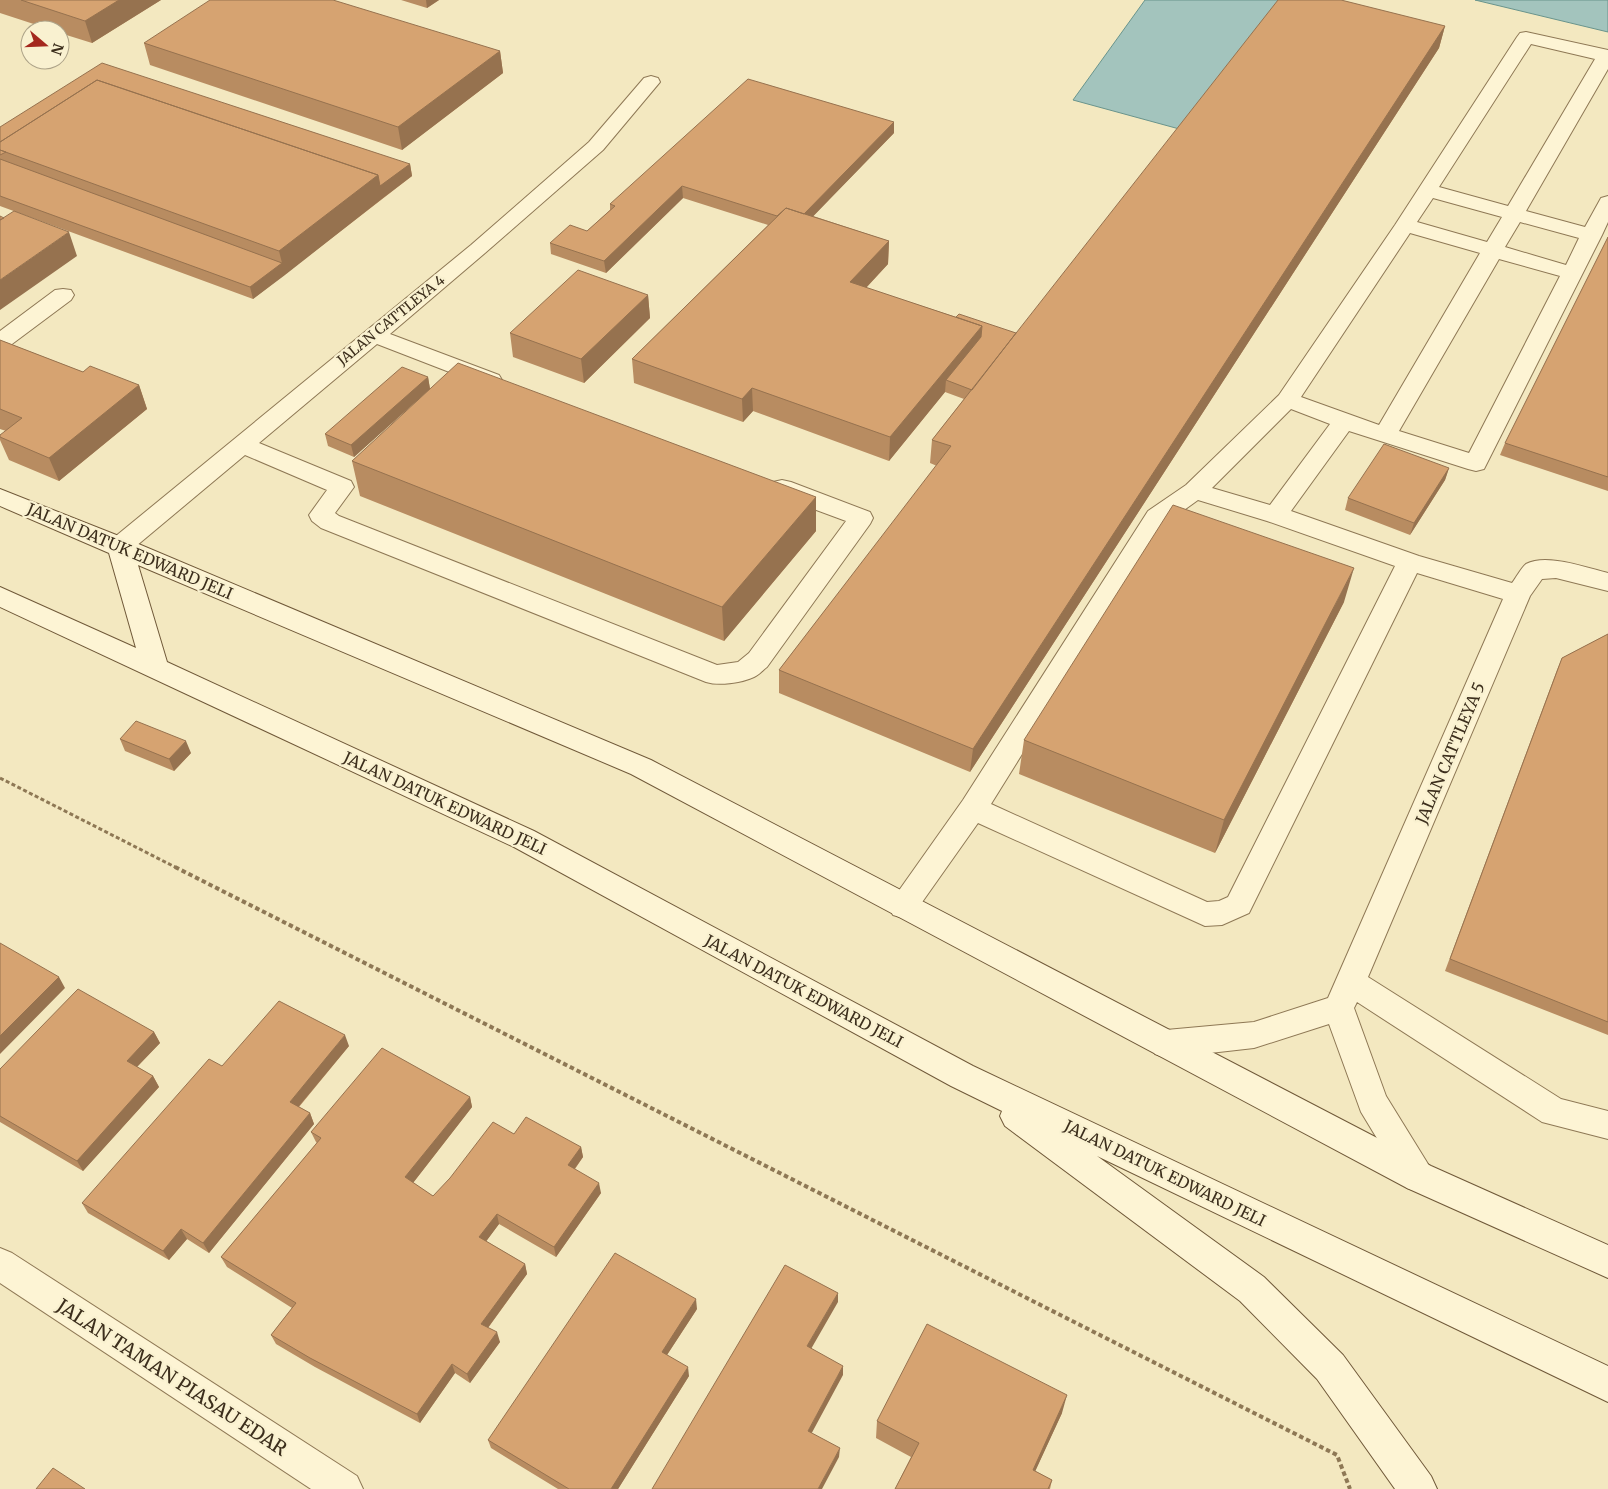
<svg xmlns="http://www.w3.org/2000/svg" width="1608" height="1489" viewBox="0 0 1608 1489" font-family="Merriweather,serif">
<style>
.water{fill:#a3c4bd;stroke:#69948c}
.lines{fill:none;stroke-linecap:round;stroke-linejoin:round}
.lane-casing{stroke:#8e7855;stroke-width:2}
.street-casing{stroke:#8e7855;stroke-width:2}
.secondary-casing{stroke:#705939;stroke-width:2}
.path-far1{stroke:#8e7855;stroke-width:3;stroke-dasharray:4 2.5;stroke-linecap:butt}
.path{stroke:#8e7855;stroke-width:4;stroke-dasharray:4.5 3;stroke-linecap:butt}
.lane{fill:#fdf4d4;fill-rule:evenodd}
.street{fill:#fdf4d4;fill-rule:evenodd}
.secondary{fill:#fdf4d4;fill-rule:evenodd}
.wall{fill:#b88c61}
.shaded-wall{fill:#96724f}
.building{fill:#d6a371;stroke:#96724f}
.labels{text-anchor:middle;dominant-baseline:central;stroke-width:4.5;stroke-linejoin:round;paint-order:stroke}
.far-street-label{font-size:14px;fill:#3c2e1c;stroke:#f9f1d0}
.street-label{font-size:16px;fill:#3c2e1c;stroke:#f9f1d0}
.near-street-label{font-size:19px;fill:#3c2e1c;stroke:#f9f1d0}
</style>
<rect width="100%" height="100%" fill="#f3e8c0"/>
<!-- water -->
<path class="water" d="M1145,0H1290L1183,130L1073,100Z
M1475,0H1608V32Z"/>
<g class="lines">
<defs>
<path id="lane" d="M1526,32L1608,50V69L1526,211L1585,227L1601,198L1608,196V222L1602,235L1484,469L1476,471L1468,469L1349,431L1291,511L1419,556L1512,583C1516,578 1521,568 1526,564C1547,553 1586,568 1608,573V591L1556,578L1542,579L1530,596L1368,977L1561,1099L1608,1111V1139L1542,1122L1357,1002L1354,1008L1386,1096L1436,1177L1431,1188L1419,1192L1407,1188L1361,1112L1329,1024L1254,1048L1166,1058L1155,1054L1150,1044L1155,1034L1166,1030L1254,1022L1328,998L1503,599L1417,573L1249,913L1222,925L1205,926L978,823L913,915L903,918L893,915L888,906L963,800L1148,511L1186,485L1279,395L1395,225L1517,37L1520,33ZM1531,44L1595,59L1508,206L1439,187ZM1433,198L1502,217L1487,242L1417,222ZM1520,222L1579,238L1566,265L1505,247ZM1410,233L1480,253L1379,425L1301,397ZM1499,259L1560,276L1469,453L1399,431ZM1291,409L1330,424L1270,505L1212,488ZM1198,500L1267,521L1395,566L1228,897L1219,901L1207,902L991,804L1166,523Z
M651,76L658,78L660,82L603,150L485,253L390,334L499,375L502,380L499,385L491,387L483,385L377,344L259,443L351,481L354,487L335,513L339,516L717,665L738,662L749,653L846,521L773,494L770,488L773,482L782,480L791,482L870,512L873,518L870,524L767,667C763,670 759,675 754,677C741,683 719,686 706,682L321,528L312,521L309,515L327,490L245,455L129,552L120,555L111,552L108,546L111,540L471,245L589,142L644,78Z
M63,289L71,290L74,295L71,300L8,347L0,349V331L55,290Z"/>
<path id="street" d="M0,1248L12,1253L357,1476L363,1489H311L0,1283Z"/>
<path id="secondary" d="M0,489L129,540L651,760L1431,1166L1608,1245V1278L1407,1188L631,774L138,565L167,662L534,831L973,1066L1608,1366V1402L1097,1156L1264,1277L1343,1355L1431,1476L1437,1489H1395L1317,1379L1240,1301L1005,1126L1000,1116L1002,1111L951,1086L514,847L0,607V587L136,648L109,553L0,506Z"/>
</defs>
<!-- lane casing -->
<use href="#lane" class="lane-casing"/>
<!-- street casing -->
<use href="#street" class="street-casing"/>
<!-- secondary casing -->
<use href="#secondary" class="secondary-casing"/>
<!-- path-far1 -->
<path class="path-far1" d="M0,778L177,868"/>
<!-- path -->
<path class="path" d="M175,867L1337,1455L1350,1489"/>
<!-- lane -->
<use href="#lane" class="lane"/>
<!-- street -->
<use href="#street" class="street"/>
<!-- secondary -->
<use href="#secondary" class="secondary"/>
</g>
<!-- wall -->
<path class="wall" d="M0,0H161L92,43L60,33V30H52L0,13Z
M401,0H439L427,8Z
M1445,26L1439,48L970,772L779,693V670L937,466L930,463L932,440L964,399L945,392L889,461L753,411L743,422L634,383L632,359L768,225L683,198L606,273L551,254L550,243L587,231L610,210V204L894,133L813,216L889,241L888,264L866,288L956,317L1016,333Z
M144,43L500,51L503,73L402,150L150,65Z
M0,127L410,164L412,176L253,299L0,206Z
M1608,237V491L1500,455L1505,443Z
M648,295L650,318L584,383L513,357L510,333Z
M0,340L83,372L139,385L147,409L59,481L9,460L0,440V435L6,431L0,429Z
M428,377L430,389L354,457L328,446L325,434Z
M352,461L816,497V531L724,641L360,496Z
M1449,468L1445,480L1410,535L1345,510L1348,498Z
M1344,602L1215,853L1019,774L1024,740Z
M1608,634V1035L1445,971L1557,670L1562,658Z
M120,739L191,753L174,771L125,751Z
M154,1032L160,1043L137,1067L153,1076L159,1087L83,1171L0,1122V1069Z
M349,1046L299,1107L310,1113L314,1124L209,1253L187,1239L169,1260L88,1213L82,1203L222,1066Z
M470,1097L472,1107L413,1183L433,1196L514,1134L581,1147L583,1157L575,1169L601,1193L556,1257L499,1224L486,1241L525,1264L527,1274L488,1328L500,1342L470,1383L455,1373L420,1423L315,1367L276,1344L271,1335L292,1308L227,1267L221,1257L317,1143L316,1142L311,1132Z
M697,1309L667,1355L689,1376L618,1489H558L491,1448L488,1440Z
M1062,1413L1035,1471L1052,1480L1050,1489H895L911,1457L876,1438L877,1421Z"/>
<!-- shaded-wall -->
<path class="shaded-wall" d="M119,0H161L92,43L85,21Z
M426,0H439L427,8Z
M1445,26L1439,48L970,772L973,749Z
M500,51L503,73L402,150L398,127Z
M894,122V133L796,234V222Z
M410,164L412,176L383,198L285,275L279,251L378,175Z
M682,186L683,198L606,273L604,261Z
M69,232L77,256L0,310V280Z
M889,241L888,264L849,306L850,282Z
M282,263L285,275L253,299L250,287Z
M648,295L650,318L584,383L581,359Z
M982,326L980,349L946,380L945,392L889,461L890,437Z
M428,377L430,389L354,457L351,445Z
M139,385L147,409L59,481L49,458Z
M752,388L753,411L743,422L742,399Z
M1449,468L1445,480L1410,535L1414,523Z
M816,497V531L724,641L722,607Z
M1354,568L1344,602L1215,853L1224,820Z
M186,741L191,753L174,771L169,759Z
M59,977L65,988L0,1054V1036Z
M154,1032L160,1043L132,1072L127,1061Z
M345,1035L349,1046L294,1112L290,1102Z
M153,1076L159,1087L83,1171L77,1161Z
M470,1097L472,1107L409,1188L405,1177Z
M310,1113L314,1124L209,1253L203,1243Z
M581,1147L583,1157L570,1175L568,1165Z
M599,1183L601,1193L556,1257L554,1247Z
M497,1214L499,1224L482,1247L479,1237Z
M181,1229L187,1239L169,1260L163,1251Z
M525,1264L527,1274L484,1333L481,1324Z
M838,1293V1302L807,1356V1346Z
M696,1299L697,1309L663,1361L662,1352Z
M497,1332L500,1342L470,1383L467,1374Z
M452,1364L455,1373L420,1423L417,1414Z
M843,1366V1375L808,1440V1431Z
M688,1367L689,1376L618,1489H611Z
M1067,1395L1062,1413L1028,1487L1033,1470Z
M840,1448L839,1457L822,1489H818Z"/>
<!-- building -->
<path class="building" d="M21,0H119L85,21Z
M210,0H333L500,51L398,127L144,43Z
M1278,0H1341L1445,26L973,749L779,670L951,446L932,440Z
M102,63L410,164L380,186L378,175L97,80L0,142V127Z
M748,79L894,122L804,214L786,208L777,216L682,186L604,261L550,243L570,225L587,231L615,206L610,204Z
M97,80L378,175L279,251L0,150V142Z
M0,150L6,152L0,155Z
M0,159L282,263L250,287L0,196Z
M786,208L889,241L850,282L982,326L890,437L752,388L742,399L632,359Z
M14,211L69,232L0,280V220Z
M0,216L4,218L0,220Z
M1608,237V477L1505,443Z
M578,270L648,295L581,359L510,333Z
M959,314L1016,333L972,390L946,380L981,337L982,326L956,317Z
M0,340L83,372L90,366L139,385L49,458L0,437V435L22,418L0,409Z
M458,363L816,497L722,607L352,461Z
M402,367L428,377L351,445L325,434Z
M1384,444L1449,468L1414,523L1348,498Z
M1173,505L1354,568L1224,820L1024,740Z
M1608,634V1022L1450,959L1562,658Z
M136,721L186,741L169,759L120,739Z
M0,943L59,977L0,1036Z
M78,989L154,1032L127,1061L153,1076L77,1161L0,1116V1069Z
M279,1001L345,1035L290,1102L310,1113L203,1243L181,1229L163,1251L82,1203L209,1059L222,1066Z
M382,1048L470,1097L405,1177L433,1196L450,1178L493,1122L514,1134L526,1117L581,1147L568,1165L599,1183L554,1247L497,1214L479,1237L525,1264L481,1324L497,1332L467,1374L452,1364L417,1414L310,1358L271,1335L296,1303L221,1257L321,1138L311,1132Z
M615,1253L696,1299L662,1352L688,1367L611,1489H569L488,1440Z
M785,1265L838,1293L807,1346L843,1366L808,1431L840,1448L818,1489H652Z
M927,1324L1067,1395L1033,1470L1052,1480L1048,1489H895L919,1443L877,1421Z
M53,1468L85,1489H36Z"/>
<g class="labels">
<!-- far-street labels -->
<g class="far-street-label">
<text transform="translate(391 320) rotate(-39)">JALAN CATTLEYA 4</text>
</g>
<!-- street labels -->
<g class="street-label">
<text transform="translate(130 551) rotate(23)">JALAN DATUK EDWARD JELI</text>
<text transform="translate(1450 753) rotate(-67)">JALAN CATTLEYA 5</text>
<text transform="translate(445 803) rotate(25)">JALAN DATUK EDWARD JELI</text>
<text transform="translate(804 991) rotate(28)">JALAN DATUK EDWARD JELI</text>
<text transform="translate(1165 1173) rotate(26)">JALAN DATUK EDWARD JELI</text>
</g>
<!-- near-street labels -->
<g class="near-street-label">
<text transform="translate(172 1377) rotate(33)">JALAN TAMAN PIASAU EDAR</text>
</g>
</g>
<!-- north arrow -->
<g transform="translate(45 45) rotate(109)"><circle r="24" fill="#f9f1d0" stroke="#ada388"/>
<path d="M0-4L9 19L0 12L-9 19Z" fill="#a4281e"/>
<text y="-8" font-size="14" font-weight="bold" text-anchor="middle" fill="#3c2e1c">N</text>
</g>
</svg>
